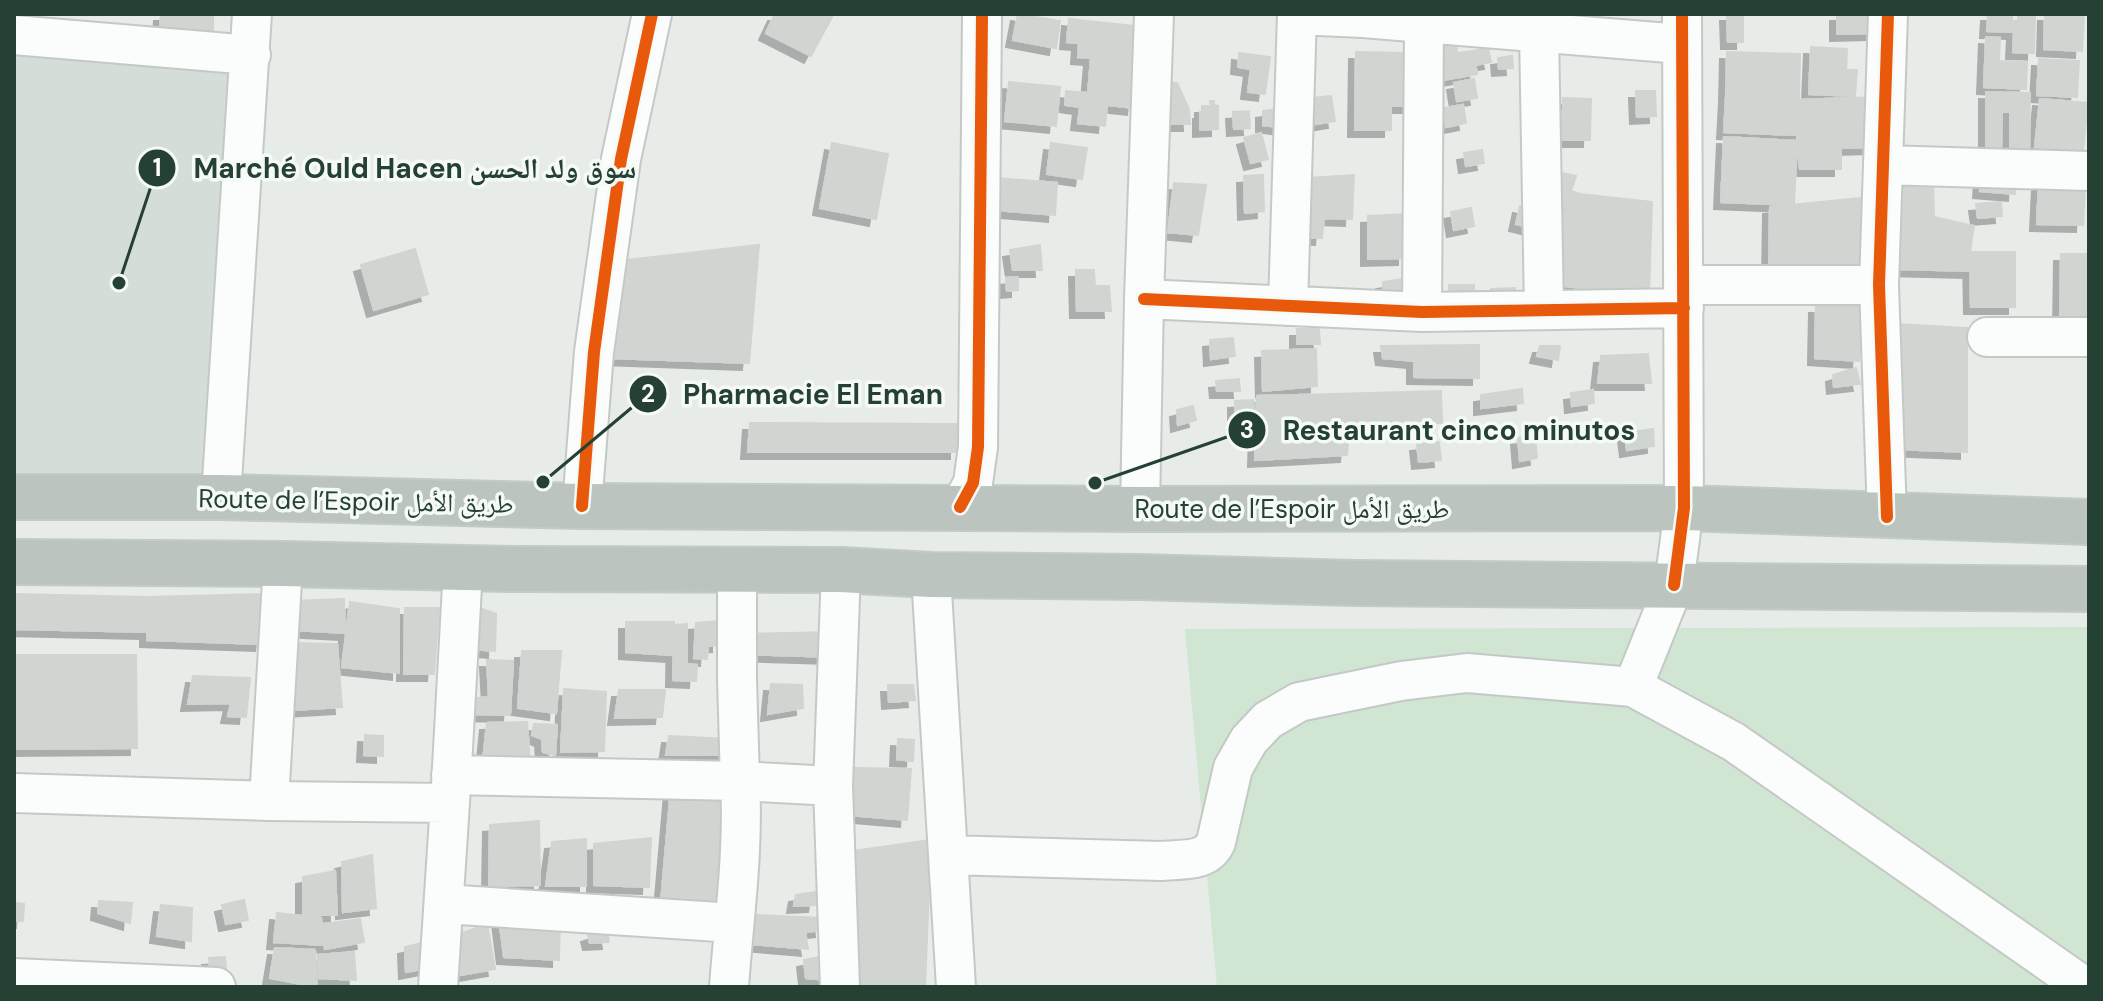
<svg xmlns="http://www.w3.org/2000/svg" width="2103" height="1001" viewBox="0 0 2103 1001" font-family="'DM Sans','Noto Naskh Arabic',sans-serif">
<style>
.built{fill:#d5ddd8}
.green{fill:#d0e5d2}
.building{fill:#d0d5d2;stroke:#d0d5d2;stroke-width:2;filter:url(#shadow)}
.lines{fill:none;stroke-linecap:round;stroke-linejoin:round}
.minor-casing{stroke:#c4c9c6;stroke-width:42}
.highway-casing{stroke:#c2cbc6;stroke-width:48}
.minor{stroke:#fbfcfc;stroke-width:38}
.highway{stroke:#bcc4c0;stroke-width:44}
.cycleway-casing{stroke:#f6faf7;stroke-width:17}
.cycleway{stroke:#e8590c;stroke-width:12}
.labels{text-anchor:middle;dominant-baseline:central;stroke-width:7;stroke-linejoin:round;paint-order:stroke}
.street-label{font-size:26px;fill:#244133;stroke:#f6faf7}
.leader{fill:none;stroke:#244133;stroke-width:3}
.callout-dot{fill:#244133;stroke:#f6faf7;stroke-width:3}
.mark-label{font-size:24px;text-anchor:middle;font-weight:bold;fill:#fff}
.callout-label{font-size:28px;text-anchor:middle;font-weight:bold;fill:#244133;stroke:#f6faf7;stroke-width:7;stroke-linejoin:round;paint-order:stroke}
</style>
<defs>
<filter id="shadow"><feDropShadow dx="-7" dy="7" stdDeviation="0" flood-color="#0004"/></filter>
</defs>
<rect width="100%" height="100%" fill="#e7ece9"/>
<!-- built -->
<path class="built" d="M14,37L238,58L209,514L14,507Z"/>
<!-- green -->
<path class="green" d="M2089,627V987H1217L1185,629Z"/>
<!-- building -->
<path class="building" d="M161,14H213V31L160,26Z
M775,14H830L833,15L811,56L766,33Z
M1018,14L1060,21L1056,48L1013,40Z
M1727,14H1743V42H1728Z
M1837,14H1874L1875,33L1837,34Z
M1988,14H2012V21L2018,22V14H2035L2034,53L2013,52L2014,32L1987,31Z
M2045,14H2084L2082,51L2044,49Z
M1069,19L1143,27L1134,108L1107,105L1105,126L1078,123L1080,107L1065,105L1066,91L1088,93L1091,58L1078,57L1079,43L1067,42Z
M1986,37L2000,38L1999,61L2027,62L2026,89L1984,87Z
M1456,45L1461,77L1442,80L1436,49Z
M1811,47L1847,49L1846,70H1857L1855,96L1809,94Z
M1488,48L1491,62L1475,65L1473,51Z
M1473,51L1477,74L1461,77L1457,53Z
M1356,52L1410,53L1409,106H1391V130H1355Z
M1727,52L1800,54L1799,98L1726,96Z
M1239,53L1270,57L1265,94L1248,92L1251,69L1238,67Z
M1512,56L1513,68L1499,69L1498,58Z
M2039,59L2079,61L2077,97L2037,95Z
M1474,79L1477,98L1457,101L1454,83Z
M1009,82L1060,87L1056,126L1005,121Z
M1166,83H1177L1189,109L1190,124H1167Z
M1636,91H1655L1656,116L1637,117Z
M1986,92L2030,93L2029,153H2010V112H2002L2001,151H1986Z
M1331,96L1335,121L1316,124L1312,98Z
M1726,96L1797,100L1795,135L1724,132Z
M1877,97V147L1841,148V169H1800L1797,141V100Z
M1563,98L1591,99L1590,140H1556L1557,110H1563Z
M2040,99L2088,103L2083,151L2035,147Z
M1210,101H1214V105L1218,106V129L1200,130V112H1202V106H1211Z
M1463,105L1466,123L1446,127L1443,108Z
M1279,109V127L1263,125V111Z
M1249,111L1250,128L1234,129L1233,112Z
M1261,133L1268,159L1251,163L1244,138Z
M1724,137L1797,141L1794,205L1721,202Z
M832,143L888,154L876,219L820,208Z
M1051,143L1087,148L1082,179L1047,174Z
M1482,150L1484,163L1466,166L1464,153Z
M1558,172L1576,176L1571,191L1580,194L1652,202L1649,296L1557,285L1565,207L1547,203Z
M1263,175L1264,211L1245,213L1244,176Z
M1354,175L1352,219L1324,218L1322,238L1302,237L1309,178Z
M1981,177L2016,179L2015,194L1980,191Z
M997,178L1057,183L1055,215L995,210Z
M1933,179L1934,217L1974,226L1970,252L1973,271L1894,269L1900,180Z
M2039,182L2085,184L2083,225L2037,224Z
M1174,183L1206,185L1198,235L1168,232Z
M1869,197L1865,275L1769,276L1770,207Z
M2001,202L2002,216L1978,218L1976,204Z
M1520,206L1540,211L1536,229L1516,224Z
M1471,208L1474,226L1454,230L1451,212Z
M1405,214V258L1368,259V216Z
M759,245L749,363L609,358L618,261Z
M1040,245L1042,270H1013L1010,250Z
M415,249L428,294L374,310L361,265Z
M1970,252H2015V307H1971Z
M2061,254H2089V323H2060Z
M1076,270H1094L1095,286H1109L1111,311H1077Z
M1018,277V290L1007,291L1006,278Z
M1404,279L1405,297H1383V282Z
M1449,285H1474V296L1449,295Z
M1515,288L1516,308L1492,309L1491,289Z
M1816,306L1863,307L1859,361L1815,358Z
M1896,324L1967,328V452L1894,449Z
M1297,329H1319L1320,344H1297Z
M1233,338L1235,356L1211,359L1210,340Z
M1479,345V378L1414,377V361L1383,358L1381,346Z
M1540,346H1560L1558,360L1537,356Z
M1316,349L1317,386L1263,391L1262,351Z
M1648,354L1651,383H1598L1601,356Z
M1856,368L1860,384L1834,387L1833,375Z
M1239,379L1240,391H1217L1216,381Z
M1522,389L1523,403L1481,408V395Z
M1593,390L1594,403L1572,406L1571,393Z
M1441,391L1442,423H1350L1347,455L1255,460L1257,396Z
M1253,400L1254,414L1244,415L1242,429L1235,430V401Z
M1193,406L1196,420L1178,425L1177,410Z
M750,423L957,424V452H748Z
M1653,429L1654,446L1627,450L1625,433Z
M1535,436L1537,458L1520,461L1518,438Z
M1439,442L1441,460L1419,462L1417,444Z
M14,594L147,597V632L14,629Z
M268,594L262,644L147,640V597Z
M344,599L345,633L293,630L290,601Z
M350,602L399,609V673L342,667Z
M477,607L496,614L495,651L472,649Z
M405,608H439L434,674H404Z
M719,621V645L708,646L707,659L694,658L696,623Z
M626,622H674L672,655L626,652Z
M687,624V664L697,665L696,681L673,680L674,625Z
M836,632V657L741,654V634Z
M293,643L337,644L342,707L293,710Z
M522,651H561L556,713L518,708Z
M14,655H136L137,748L14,749Z
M487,660L513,661L510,715L471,714L472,699L489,697Z
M193,676L250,678L246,717L228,716L231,703L188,704Z
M771,684L802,685L803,708L768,714Z
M888,685H913L915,700L889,702Z
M564,689L606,692L604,751L561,752Z
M619,690H665L662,717L615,718Z
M527,722L530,763L483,761L487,723Z
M534,724L557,725L555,755L543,752L542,739L532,735Z
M365,735L383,736V756L364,755Z
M669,736L730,739V755H666Z
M898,739L914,740L913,761L897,759Z
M854,768L911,769L907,820L849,815Z
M671,788L738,794L728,908L661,902Z
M539,821L540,885L489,886L490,825Z
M651,838L649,887L594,885V844Z
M586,839V886H546L552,842Z
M931,840L925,987H860L852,851Z
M372,855L376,908L343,912L342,862Z
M335,871L337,915H303V877Z
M817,892L815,905L794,906L796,895Z
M244,900L248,920L226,924L222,905Z
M99,901L132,903L130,923L98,913Z
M14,903L24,904L23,921H14Z
M161,905L192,908L191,941L157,936Z
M277,913L321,918L323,945L274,942Z
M756,915L821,918L822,930L805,932L808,949L752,944Z
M560,917L559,960L504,957L499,918Z
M360,919L364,942L325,949L322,924Z
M487,924L495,969L460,975L454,936Z
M607,929L609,942L590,943L588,935Z
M426,942L427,968L406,972L405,947Z
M275,948L315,950L317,987L270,978Z
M354,952L356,980L319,978L318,955Z
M825,956L827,980L806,978L804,960Z
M225,957L227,980L211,981L209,958Z"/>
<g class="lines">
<defs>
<path id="minor" d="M1297,15L1363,18L1681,44
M1539,33L1544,310
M14,35L251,55
M1883,165L2089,171
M1684,285H1879
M1144,299L1422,312L1684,308
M1288,306L1297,14
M1422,312L1424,24
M1987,337H2089
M221,497L252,14
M582,506L594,352L621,159L652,14
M960,507L973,483L978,447L982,14
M1140,509L1144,299L1154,14
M1887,517L1879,285L1888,14
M737,569V679L740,781L833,786
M931,575L956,987
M1633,687L1674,585L1684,508L1682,14
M451,775L740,781C744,850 734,919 729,987
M14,793L269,801L450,803
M269,801L283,564
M948,855L1161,861C1181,859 1207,863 1216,842L1233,768L1249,740L1268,720L1299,702L1401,681L1467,673L1633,687L1734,742L2085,987
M444,904L734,923
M14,978L216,987
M438,987L450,803L463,568
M840,987L833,786L841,570"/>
<path id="highway" d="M14,497H221L582,506L1140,509L1684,508L2089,522
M14,562L283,564L514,569L841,570L931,575L1139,577L1354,583L2089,589"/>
</defs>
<!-- minor casing -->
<use href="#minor" class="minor-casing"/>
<!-- highway casing -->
<use href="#highway" class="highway-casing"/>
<!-- minor -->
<use href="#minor" class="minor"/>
<!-- highway -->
<use href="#highway" class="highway"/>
<defs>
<path id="cycleway" d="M1144,299L1422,312L1684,308
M582,506L594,352L621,159L652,14
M960,507L973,483L978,447L982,14
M1887,517L1879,285L1888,14
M1674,585L1684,508L1682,14"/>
</defs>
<!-- cycleway casing -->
<use href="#cycleway" class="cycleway-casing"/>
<!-- cycleway -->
<use href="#cycleway" class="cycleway"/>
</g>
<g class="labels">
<!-- street labels -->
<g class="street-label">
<text transform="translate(356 501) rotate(1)">Route de l’Espoir طريق الأمل</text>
<text x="1292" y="509">Route de l’Espoir طريق الأمل</text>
</g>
</g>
<!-- callouts -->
<path class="leader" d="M119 283L157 168M543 482L648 394M1095 483L1247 430"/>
<g class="callout-dot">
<circle cx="119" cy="283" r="8"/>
<circle cx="543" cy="482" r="8"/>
<circle cx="1095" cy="483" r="8"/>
<circle cx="157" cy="168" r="20"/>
<circle cx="648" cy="394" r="20"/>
<circle cx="1247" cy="430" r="20"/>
</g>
<g class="mark-label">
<text x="157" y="176">1</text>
<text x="648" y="402">2</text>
<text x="1247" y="438">3</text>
</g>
<g class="callout-label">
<text x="415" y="178">Marché Ould Hacen سوق ولد الحسن</text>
<text x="813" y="404">Pharmacie El Eman</text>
<text x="1459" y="440">Restaurant cinco minutos</text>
</g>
<!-- border -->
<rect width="2103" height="1001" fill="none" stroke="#244133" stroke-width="32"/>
</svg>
